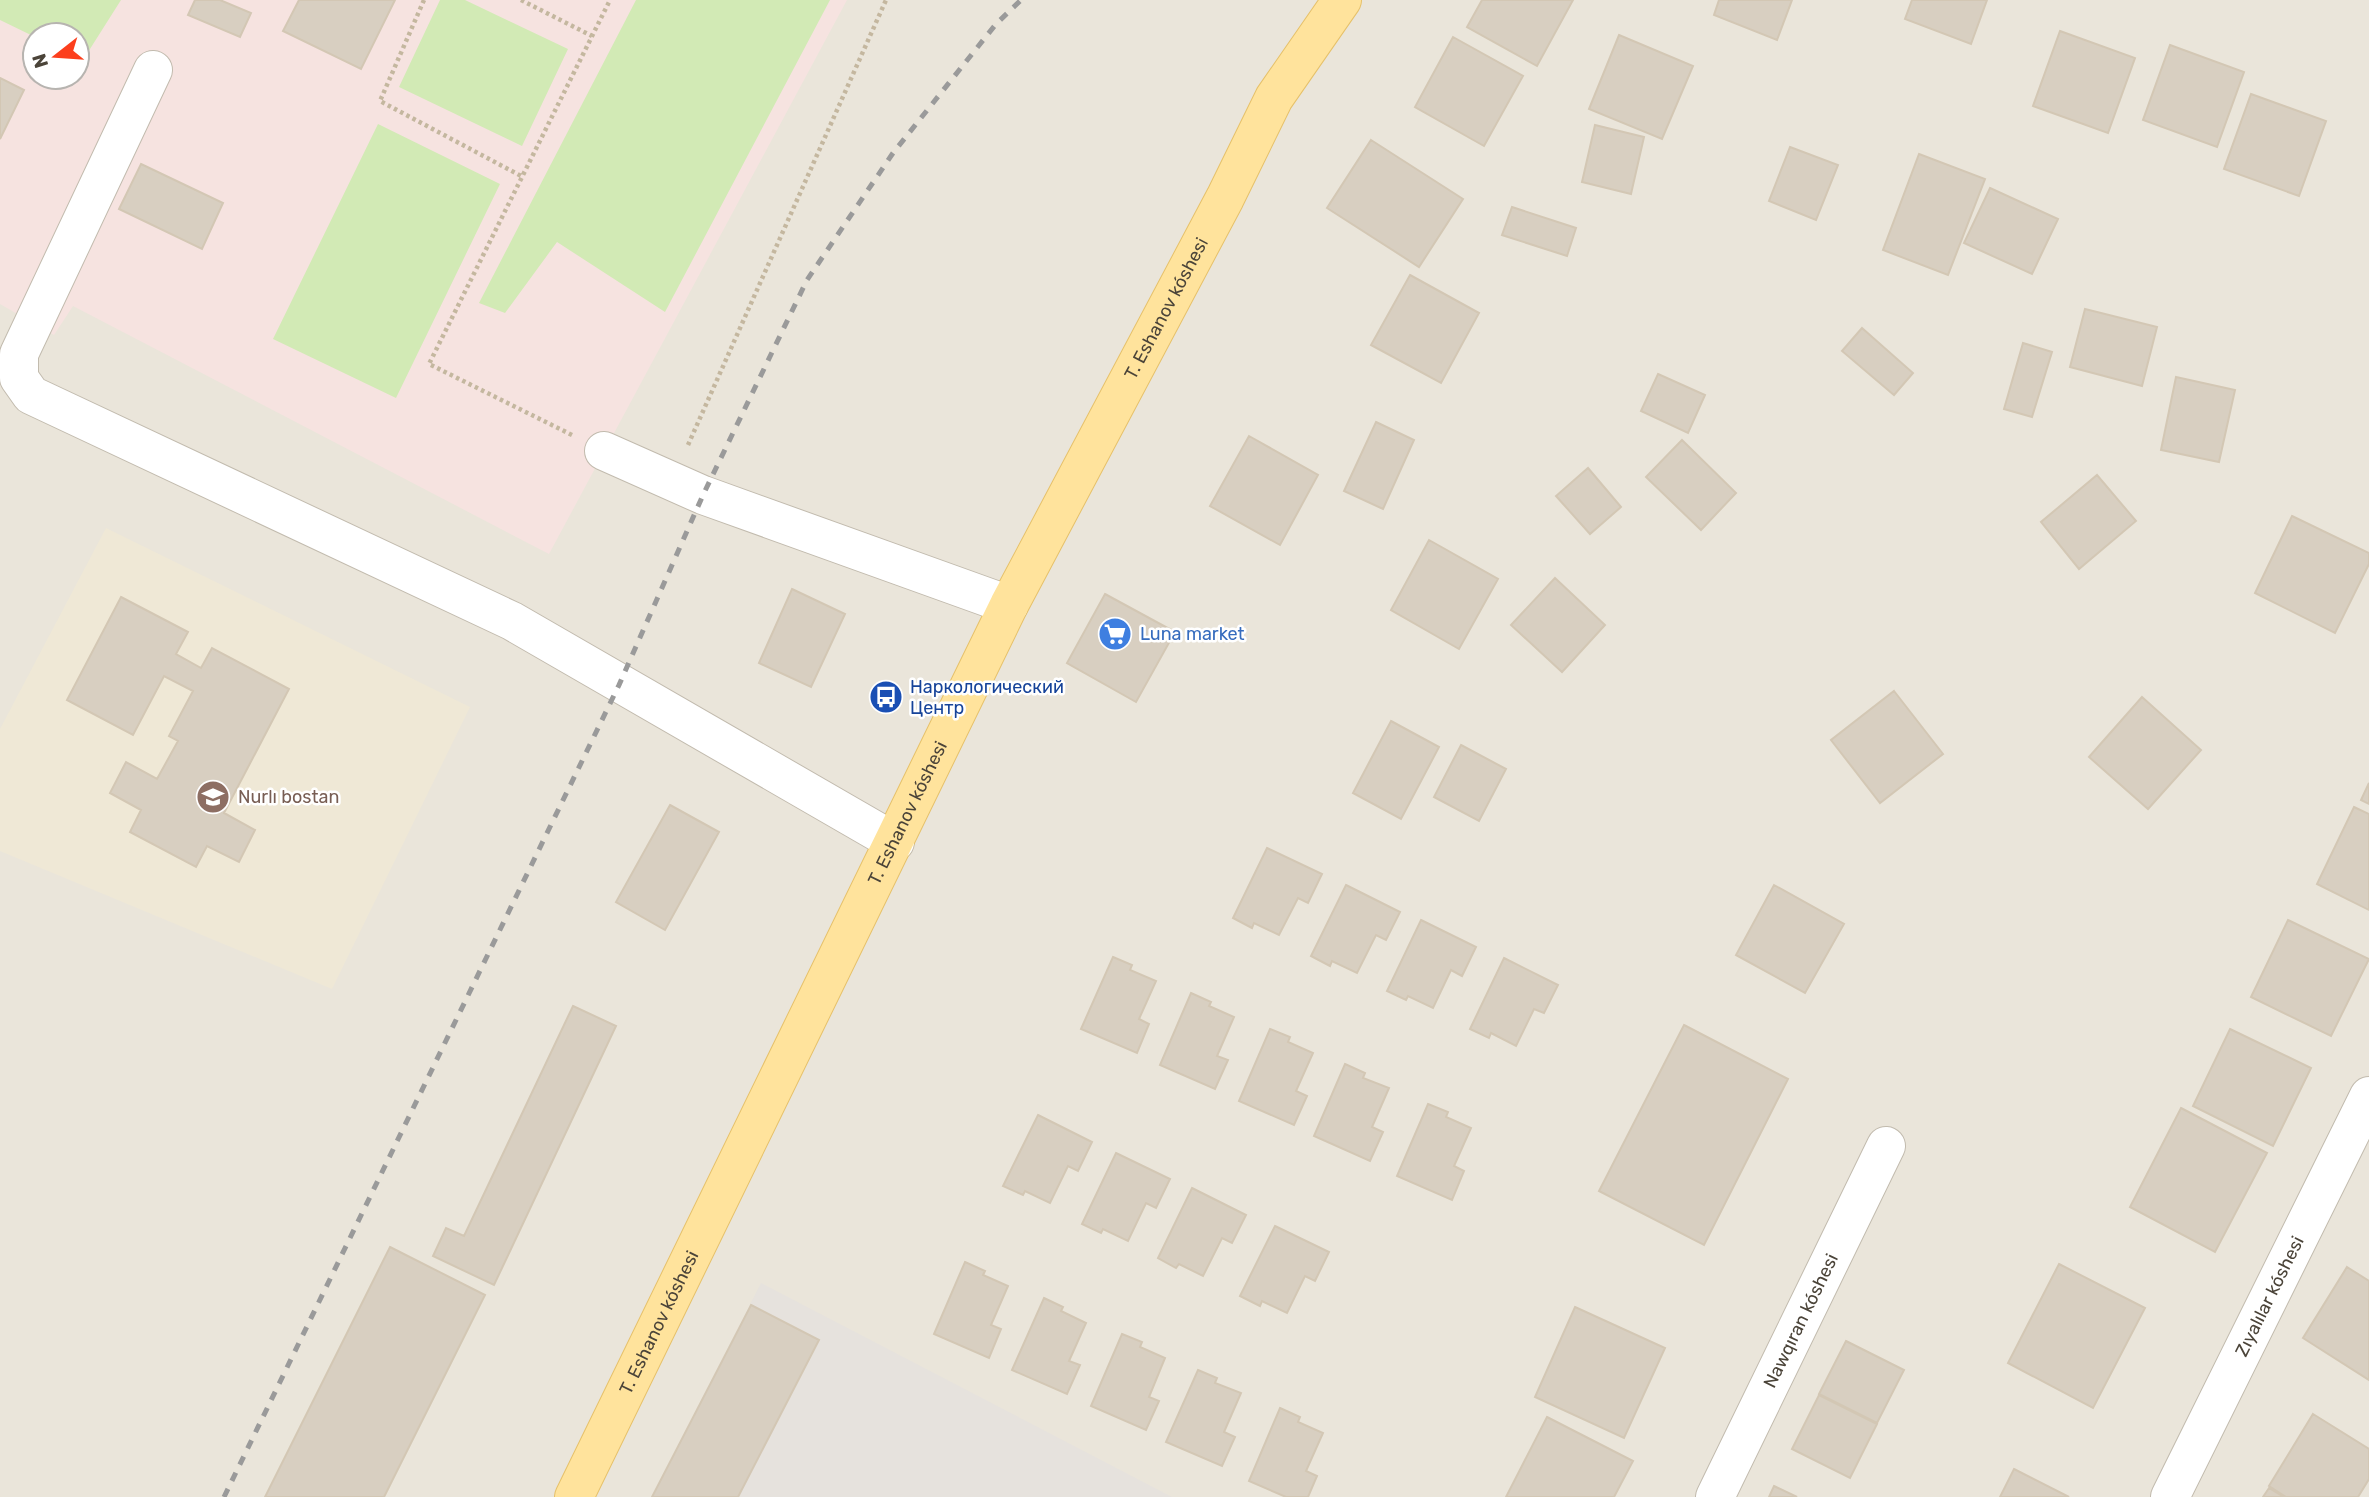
<svg xmlns="http://www.w3.org/2000/svg" width="2369" height="1497" viewBox="0 0 2369 1497" font-family="Rubik,sans-serif">
<style>
.residential{fill:#eae5da;fill-rule:evenodd}
.industrial{fill:#e6e2dd}
.education{fill:#efe8d6}
.medical{fill:#f6e3e0;fill-rule:evenodd}
.green{fill:#d2eab5}
.building{fill:#d8cfc1;stroke:#d3c7b4;stroke-width:2}
.lines{fill:none;stroke-linecap:round;stroke-linejoin:round}
.minor-casing{stroke:#c2bbae;stroke-width:40}
.major-casing{stroke:#e6c16a;stroke-width:40}
.path{stroke:#c4b79f;stroke-width:4.5;stroke-dasharray:3.5 3.5;stroke-linecap:butt}
.minor{stroke:#fff;stroke-width:38}
.major{stroke:#ffe39c;stroke-width:38}
.rail{stroke:#9a9a9a;stroke-width:5;stroke-dasharray:9 9;stroke-linecap:butt}
.labels{text-anchor:middle;dominant-baseline:central;stroke-width:5;stroke-linejoin:round;paint-order:stroke}
.street-label{font-size:18px;fill:#4b4439;stroke:#fff}
.shop-label{font-size:18px;fill:#366cbe;stroke:#fff;text-anchor:start}
.transit-label{font-size:18px;fill:#164399;stroke:#fff;text-anchor:start}
.education-label{font-size:18px;fill:#785e54;stroke:#fff;text-anchor:start}
</style>
<rect width="100%" height="100%" fill="#f6f3ec"/>
<!-- residential -->
<path class="residential" d="M0,0H2369V1497H0ZM35,35H77V77H35Z"/>
<!-- industrial -->
<path class="industrial" d="M761,1283L1172,1497H652Z"/>
<!-- education -->
<path class="education" d="M106,528L470,707L332,989L0,851V729Z"/>
<!-- medical -->
<path class="medical" d="M0,0H847L549,554L73,306L54,335L0,304ZM35,35H77V77H35Z"/>
<!-- green -->
<path class="green" d="M0,0H121L83,60L77,57V35L35,37L0,20Z
M440,0H465L568,49L522,146L399,87Z
M636,0H830L665,312L557,242L505,313L479,303Z
M378,124L500,184L396,398L273,339Z"/>
<!-- building -->
<path class="building" d="M195,0H220L251,13L240,37L188,15Z
M299,0H395L361,69L283,31Z
M1482,0H1573L1537,66L1467,27Z
M1719,0H1792L1777,40L1714,15Z
M1912,0H1987L1971,44L1905,19Z
M2060,31L2135,58L2108,133L2033,106Z
M1619,35L1693,66L1662,139L1589,109Z
M1453,37L1523,76L1484,146L1415,107Z
M2170,45L2244,72L2217,147L2143,120Z
M0,78L24,90L0,139Z
M2251,94L2326,121L2299,196L2224,169Z
M1595,125L1644,137L1631,194L1582,182Z
M1371,140L1463,199L1419,267L1327,208Z
M1790,147L1838,165L1816,220L1769,201Z
M1919,154L1985,179L1948,275L1883,250Z
M141,164L223,203L202,249L119,209Z
M1990,188L2058,219L2032,274L1964,243Z
M1512,207L1576,228L1567,256L1502,235Z
M1410,275L1479,313L1441,383L1371,345Z
M2085,309L2157,327L2142,386L2070,367Z
M1862,328L1913,373L1894,395L1842,351Z
M2023,343L2052,352L2032,417L2004,409Z
M1658,374L1705,395L1688,433L1641,411Z
M2176,377L2235,390L2219,462L2161,450Z
M1376,422L1414,440L1383,509L1344,491Z
M1249,436L1318,475L1280,545L1210,506Z
M1682,440L1736,493L1701,530L1646,477Z
M1588,468L1621,507L1590,534L1556,496Z
M2097,475L2136,521L2079,569L2041,522Z
M2292,516L2369,553V564L2335,633L2255,593Z
M1429,540L1498,579L1459,649L1391,610Z
M1555,578L1605,625L1562,672L1511,625Z
M792,589L845,614L811,687L759,663Z
M1105,594L1175,632L1136,702L1067,663Z
M121,597L188,632L176,654L201,668L212,648L289,689L224,813L255,830L239,862L207,846L196,867L130,832L141,810L110,793L126,762L157,779L178,741L169,736L193,691L164,676L133,735L67,700Z
M1894,691L1943,754L1880,803L1831,740Z
M2142,697L2201,750L2148,809L2089,757Z
M1391,721L1439,747L1401,819L1353,793Z
M1461,745L1506,769L1479,821L1434,797Z
M2369,783V804L2361,800Z
M670,805L719,832L665,930L616,902Z
M2354,807L2369,814V910L2317,884Z
M1267,848L1322,874L1308,903L1298,898L1279,935L1254,923L1252,928L1233,918Z
M1346,885L1400,912L1386,940L1376,935L1357,973L1332,961L1330,966L1311,956Z
M1774,885L1844,924L1805,993L1736,955Z
M1421,920L1476,947L1462,976L1451,970L1433,1008L1408,996L1406,1000L1387,991Z
M2288,920L2369,959L2331,1036L2251,997Z
M1113,957L1132,965L1130,970L1156,981L1139,1019L1149,1024L1137,1053L1081,1029Z
M1504,958L1558,985L1544,1013L1534,1009L1516,1046L1491,1033L1489,1038L1470,1029Z
M1191,993L1211,1002L1209,1006L1234,1017L1217,1056L1228,1060L1215,1089L1160,1065Z
M573,1006L616,1026L494,1285L433,1256L446,1228L464,1236Z
M1684,1025L1788,1079L1704,1245L1599,1191Z
M1270,1029L1290,1037L1288,1042L1313,1053L1296,1091L1307,1096L1294,1125L1239,1101Z
M2230,1029L2311,1068L2273,1146L2193,1106Z
M1345,1064L1365,1073L1363,1078L1389,1088L1372,1127L1383,1132L1370,1161L1314,1136Z
M1428,1104L1448,1112L1446,1117L1471,1128L1454,1166L1464,1171L1452,1200L1397,1176Z
M2181,1108L2267,1153L2215,1252L2130,1207Z
M1038,1115L1092,1142L1078,1171L1068,1166L1050,1203L1025,1191L1023,1195L1003,1186Z
M1116,1153L1170,1179L1156,1208L1146,1203L1128,1241L1103,1229L1101,1233L1082,1224Z
M1192,1188L1246,1215L1232,1243L1222,1238L1203,1276L1179,1264L1176,1268L1158,1258Z
M1275,1226L1329,1252L1315,1281L1305,1276L1287,1313L1262,1301L1260,1306L1240,1296Z
M390,1247L485,1295L384,1497H265Z
M965,1262L985,1271L983,1275L1008,1286L991,1325L1001,1329L989,1358L934,1334Z
M2059,1264L2145,1308L2093,1408L2008,1363Z
M2347,1267L2369,1281V1380L2303,1338Z
M1044,1298L1063,1307L1061,1311L1086,1323L1069,1361L1080,1365L1067,1394L1012,1370Z
M751,1305L819,1340L738,1497H652Z
M1575,1307L1665,1348L1624,1438L1535,1397Z
M1122,1334L1142,1342L1140,1347L1165,1358L1149,1397L1159,1401L1146,1430L1091,1406Z
M1846,1341L1904,1370L1877,1423L1819,1394Z
M1198,1370L1217,1378L1215,1383L1241,1393L1224,1432L1235,1437L1222,1466L1166,1442Z
M1819,1395L1877,1424L1850,1478L1792,1449Z
M1280,1408L1300,1417L1298,1422L1323,1433L1306,1471L1317,1476L1308,1497H1286L1249,1481Z
M2313,1414L2369,1449V1479L2358,1497H2286L2269,1486Z
M1547,1417L1633,1461L1614,1497H1506Z
M2014,1469L2069,1497H2000Z
M1774,1486L1797,1497H1769Z
M2269,1488L2284,1497H2263Z"/>
<g class="lines">
<defs>
<g id="minor">
<path d="M153,70L19,354V378L31,395L512,621L895,842"/>
<path d="M604,451L703,495L1009,605"/>
<path id="s1" d="M1715,1497L1886,1146"/>
<path id="s2" d="M2170,1497L2369,1096"/>
</g>
<g id="major">
<path id="s3" d="M574,1497L1009,605L1225,198L1274,98L1342,0"/>
</g>
</defs>
<!-- minor casing -->
<use href="#minor" class="minor-casing"/>
<!-- major casing -->
<use href="#major" class="major-casing"/>
<!-- path -->
<path class="path" d="M424,0L380,101L523,177
M521,0L592,36
M572,435L429,364L610,0
M688,445L886,0"/>
<!-- minor -->
<use href="#minor" class="minor"/>
<!-- major -->
<use href="#major" class="major"/>
<!-- rail -->
<path class="rail" d="M224,1497L619,685L703,495L807,280L893,153L996,24L1021,0"/>
</g>
<!-- icons -->
<defs>
<symbol id="supermarket-disc" viewBox="-11 -11 22 22"><circle r="9.5" fill="#3f7fe0" stroke="#fff"/><path d="M-6-5.5h2.5l.6 2H6L4.5 2H-2.5L-4.4-4H-6ZM-1.5 3.2a1.3 1.3 0 1 0 .1 0ZM3 3.2a1.3 1.3 0 1 0 .1 0Z" fill="#fff"/></symbol>
<symbol id="bus-disc" viewBox="-11 -11 22 22"><circle r="9.5" fill="#1a4fb4" stroke="#fff"/><path d="M-5-6H5V4H4V6H2V4H-2V6H-4V4H-5ZM-3.5-4V0h7V-4ZM-3.5 1.2v1.5H-2V1.2ZM2 1.2v1.5H3.5V1.2Z" fill="#fff"/></symbol>
<symbol id="school-disc" viewBox="-11 -11 22 22"><circle r="9.5" fill="#8d6e63" stroke="#fff"/><path d="M0-5L7-2L0 1L-7-2ZM-4 1L0 2.5L4 1V4Q0 6-4 4Z" fill="#fff"/></symbol>
</defs>
<g fill-rule="evenodd">
<use href="#supermarket-disc" x="1096" y="615" width="38" height="38"/>
<use href="#bus-disc" x="867" y="678" width="38" height="38"/>
<use href="#school-disc" x="194" y="778" width="38" height="38"/>
</g>
<g class="labels">
<!-- street labels -->
<g class="street-label">
<text stroke="none"><textPath href="#s3" startOffset="1328">T. Eshanov kóshesi</textPath></text>
<text stroke="none"><textPath href="#s3" startOffset="761">T. Eshanov kóshesi</textPath></text>
<text stroke="none"><textPath href="#s2" startOffset="224">Zıyalılar kóshesi</textPath></text>
<text stroke="none"><textPath href="#s1" startOffset="196">Nawqıran kóshesi</textPath></text>
<text stroke="none"><textPath href="#s3" startOffset="194">T. Eshanov kóshesi</textPath></text>
</g>
<!-- shop labels -->
<g class="shop-label">
<text x="1140" y="634">Luna market</text>
</g>
<!-- transit labels -->
<g class="transit-label">
<text x="910" y="687">Наркологический<tspan x="910" dy="21">Центр</tspan></text>
</g>
<!-- education labels -->
<g class="education-label">
<text x="238" y="797">Nurlı bostan</text>
</g>
</g>
<!-- north arrow -->
<g transform="translate(56 56) rotate(253)"><circle r="33" fill="#ffffff" stroke="#b7b4b0" stroke-width="2"/>
<path d="M0-5L12 26L0 18L-12 26Z" fill="#fc3f1d"/>
<text y="-10" font-size="19" font-weight="bold" text-anchor="middle" fill="#4b4439">N</text>
</g>
</svg>
